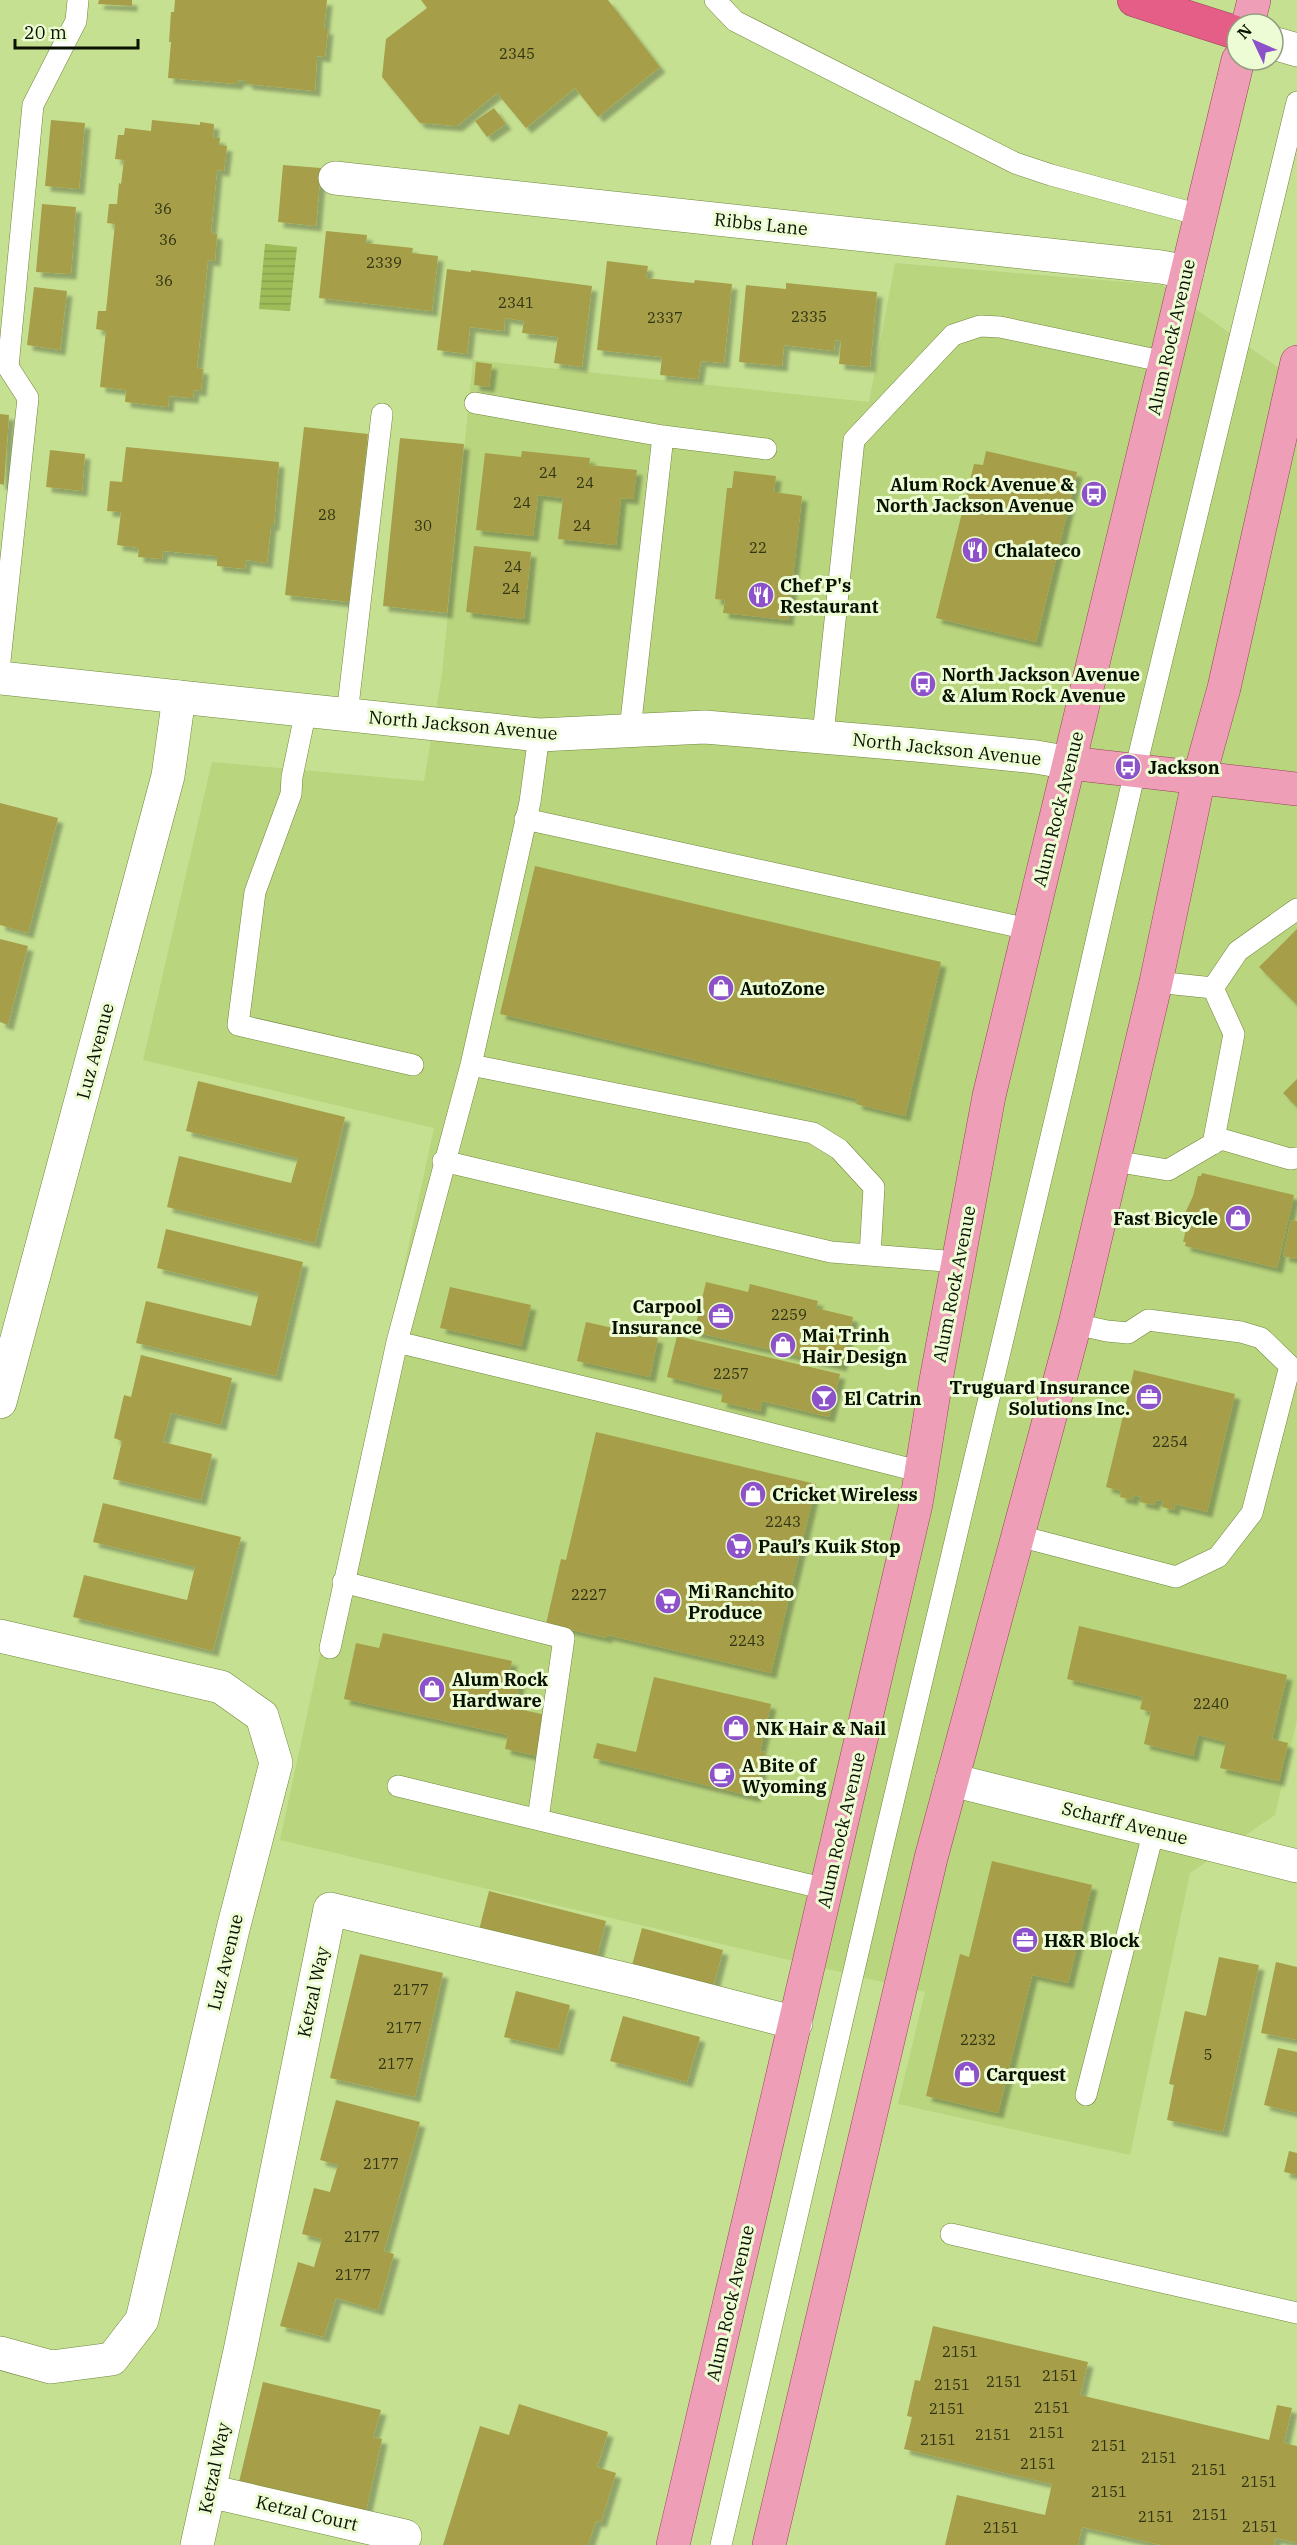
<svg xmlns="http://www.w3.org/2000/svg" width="1297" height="2545" viewBox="0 0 1297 2545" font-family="'IBM Plex Serif',serif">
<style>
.built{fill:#b9d57e}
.water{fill:url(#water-rules)}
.building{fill:#a69e49;filter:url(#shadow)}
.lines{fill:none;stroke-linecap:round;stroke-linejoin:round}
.service-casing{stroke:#6f873a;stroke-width:22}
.minor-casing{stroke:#6f873a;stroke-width:34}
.secondary-casing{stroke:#6f873a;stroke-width:34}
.primary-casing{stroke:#984358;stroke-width:34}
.motorway-casing{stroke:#984358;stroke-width:34}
.service{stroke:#fff;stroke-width:21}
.minor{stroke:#fff;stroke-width:33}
.secondary{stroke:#fff;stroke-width:33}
.primary{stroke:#ef9eb7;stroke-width:33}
.motorway{stroke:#e55e87;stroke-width:33}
.labels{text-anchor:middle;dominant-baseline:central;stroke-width:6;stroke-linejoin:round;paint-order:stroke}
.number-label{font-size:15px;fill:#303412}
.street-label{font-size:18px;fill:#091100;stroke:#edfcd4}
.poi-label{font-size:18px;font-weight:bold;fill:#091100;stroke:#edfcd4;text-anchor:start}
</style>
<defs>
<pattern id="water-rules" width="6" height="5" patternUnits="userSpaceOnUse" patternTransform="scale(1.5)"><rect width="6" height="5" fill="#9ebd58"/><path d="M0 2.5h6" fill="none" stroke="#87a14b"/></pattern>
<filter id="shadow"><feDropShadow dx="5.5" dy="5.5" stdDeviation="1.5" flood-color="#0004"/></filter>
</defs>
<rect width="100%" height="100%" fill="#c5e091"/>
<!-- built -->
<path class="built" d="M895,263L1162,285L1297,381V1720L1275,1815L1190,1873L1130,2155L898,2104L925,1992L280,1840L434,1128L143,1060L212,762L424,781L442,674L473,360L869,402Z"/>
<!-- water -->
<path class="water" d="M265,244L297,247L290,311L259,309Z"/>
<!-- building -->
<path class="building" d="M99,0H132V6L98,4Z
M175,0H327L324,29H328L325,57L317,56L315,91L247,84V81L239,80L237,84L168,78L171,42H169L171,12H174Z
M421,0H608L660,67L598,117L575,88L526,128L497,93L457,126L420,123L382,77L386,39L427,8Z
M494,108L506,124L487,137L475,121Z
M51,120L85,123L79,189L45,186Z
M152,120L200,125V122L214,124L213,138H220L219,145L227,146L224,171L217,170L211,233L217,234L215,261L208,260L197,368L203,369L201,391L194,390L193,398L169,396L168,407L125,402L126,390L100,387L106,331L96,329L98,311H106L115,224L107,223L109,204H117L119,183L121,184L124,160L115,159L118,135H124L125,128L151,131Z
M283,165L321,168L316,226L278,222Z
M42,204L76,207L71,274L36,272Z
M326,231L367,235L366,243L413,248L412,253L438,256L432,311L319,298Z
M607,261L648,266L646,278L694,283L695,280L732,284L724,363L701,361L698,379L660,375L662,357L597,350Z
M447,269L471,272V270L592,286L582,367L554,363L558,337L522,333L524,321L505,318L504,331L470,327L467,354L437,350Z
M786,283L877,292L870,367L839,364L841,341L835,340L834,351L784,345L782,366L739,362L746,285L786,289Z
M34,287L67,291L60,350L27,345Z
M476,362L492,364L489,387L474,385Z
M0,414L9,415L4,485L0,484Z
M304,427L368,434L349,602L285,595Z
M400,438L464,444L447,613L383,606Z
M126,447L279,462L274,525H271L267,563L246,560L245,569L217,566V556L163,551L162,559L138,557L139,548L117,545L121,512L107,511L110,481L122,482Z
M50,450L85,454L82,491L46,487Z
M522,451L590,458L589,465L637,470L633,499L621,498L616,545L558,539L563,498L538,495L533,536L476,530L485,453L521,457Z
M986,451L1077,472L1036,642L936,618L974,464L983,465Z
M734,471L776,476L774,492L802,496L788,620L723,613L725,600L715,599L727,488H732Z
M474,546L531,552L524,619L466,612Z
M0,803L58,818L28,933L0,925Z
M535,866L941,962L905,1116L856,1104L858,1099L500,1014Z
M1297,929V1005L1259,967Z
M0,939L28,946L8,1025L0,1022Z
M1297,1079V1107L1283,1093Z
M198,1081L345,1117L315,1243L167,1207L179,1156L291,1183L298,1158L186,1131Z
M1202,1173L1294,1195L1277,1268L1185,1246L1186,1242H1183L1188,1221L1186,1211L1193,1196L1198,1176H1201Z
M1291,1220L1297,1221V1259L1283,1256Z
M166,1229L303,1262L276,1376L136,1343L146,1301L251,1326L259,1293L157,1268Z
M706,1282L748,1292L750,1284L818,1301L816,1308L853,1317L841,1366L694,1332Z
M450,1287L531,1305L521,1346L440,1328Z
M586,1322L658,1338L650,1377L577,1361Z
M677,1336L840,1374L829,1417L762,1401L760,1411L721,1402L723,1391L667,1377Z
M141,1355L232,1378L221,1425L171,1413L163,1442L212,1454L201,1500L113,1479L122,1441L114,1438L124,1395L131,1397Z
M1134,1370L1235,1394L1207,1512L1175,1504L1174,1510L1162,1507L1163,1501L1155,1500L1154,1505L1140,1502L1141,1497L1134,1495L1132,1500L1120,1497L1121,1491L1106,1487Z
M596,1432L816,1484L771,1673L607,1635V1638L546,1624L561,1559L566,1560Z
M103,1503L241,1537L213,1651L73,1617L84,1575L187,1600L195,1567L93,1542Z
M1079,1626L1287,1675L1272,1739L1288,1743L1279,1781L1220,1768L1226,1742L1198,1735L1193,1756L1144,1744L1151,1712L1140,1709L1143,1697L1067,1679Z
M383,1633L512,1661L508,1677L520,1680L514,1708L546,1715L537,1756L505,1749L508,1735L344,1699L356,1643L379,1648Z
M654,1677L771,1704L760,1751L765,1752L755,1797L593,1758L597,1743L636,1752Z
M992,1861L1092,1885L1068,1983L1032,1975L998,2113L926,2096L960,1954L969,1957Z
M489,1891L606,1921L595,1964L478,1934Z
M642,1928L723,1950L712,1992L631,1969Z
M360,1954L443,1973L415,2097L330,2078Z
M1219,1957L1259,1965L1223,2132L1167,2120L1174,2085L1169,2084L1185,2011L1206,2016Z
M1276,1962L1297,1967V2040L1261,2033Z
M516,1991L570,2005L558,2050L504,2037Z
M623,2016L700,2037L687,2082L610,2061Z
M1278,2048L1297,2052V2113L1264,2105Z
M336,2100L420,2122L384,2251L394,2254L378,2310L336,2298L324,2337L280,2326L298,2262L314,2267L322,2239L302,2234L314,2188L330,2192L338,2165L320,2160Z
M1289,2151L1297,2153V2175L1284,2172Z
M933,2326L1088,2362L1080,2395L1269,2440L1277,2405L1292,2408L1284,2443L1297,2446V2543L1276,2538L1274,2545H1161L1082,2527L1078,2545H945L957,2495L1045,2515L1052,2484L904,2449L912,2417L907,2416L915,2380L920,2381Z
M263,2382L381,2410L373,2437L382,2439L366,2511L239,2482Z
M519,2404L608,2432L597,2467L616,2473L601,2522L596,2521L588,2545H443L480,2426L509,2435Z"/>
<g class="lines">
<defs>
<path id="service" d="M715,0L735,21L1015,163L1051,175L1200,215
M475,403L663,436L766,449
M0,661L28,398L8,367L33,105L76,21L78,0
M306,710L292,777L291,794L255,892L238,1025L413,1065
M347,715L382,414
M630,730L663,436
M823,735L854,440L953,335L980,326L1000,327L1166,362
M525,819L1028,929
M1156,982L1213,988L1234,1034L1213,1144
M1213,988L1238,951L1297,909
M471,1065L813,1133L839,1149L874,1187L870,1255
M443,1161L831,1252L958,1262
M1114,1161L1168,1170L1221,1139L1290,1159L1297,1158
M397,1342L634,1399L922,1472
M1019,1536L1176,1577L1218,1557L1252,1513L1290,1366L1261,1338L1241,1332L1148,1320L1128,1333L1107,1331L1075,1324
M343,1582L564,1638L538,1819
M330,1648L397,1342L471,1065L530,802L539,735
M398,1786L826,1889
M1086,2095L1154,1830
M951,2234L1297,2313
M721,2545L883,1845L1064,1082L1135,771L1297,102"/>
<path id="minor" d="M1273,43L1297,50
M335,178L1161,267L1187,272
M0,1402L168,776L179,697
M0,1636L221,1687L262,1716L276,1763L233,1929L142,2320L112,2359L51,2367L0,2353
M952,1780L1297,1866
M209,2491L405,2536
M197,2545L240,2351L330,1909L637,1982L796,2023"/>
<path id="secondary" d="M0,678L539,735L705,727L916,745L1036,757L1070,763"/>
<path id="primary" d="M1248,24L1254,0
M1070,763L1297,789
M673,2545L916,1504L936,1380L989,1096L1238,60
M769,2545L931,1858L1075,1324L1156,982L1199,778L1224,688L1297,362"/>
<path id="motorway" d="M1134,0L1237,33"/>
</defs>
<!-- service casing -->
<use href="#service" class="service-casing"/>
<!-- minor casing -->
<use href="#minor" class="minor-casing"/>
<!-- secondary casing -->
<use href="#secondary" class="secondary-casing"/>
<!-- primary casing -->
<use href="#primary" class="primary-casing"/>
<!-- motorway casing -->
<use href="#motorway" class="motorway-casing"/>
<!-- service -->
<use href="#service" class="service"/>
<!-- minor -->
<use href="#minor" class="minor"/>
<!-- secondary -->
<use href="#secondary" class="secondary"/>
<!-- primary -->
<use href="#primary" class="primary"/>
<!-- motorway -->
<use href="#motorway" class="motorway"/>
</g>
<!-- icons -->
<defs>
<symbol id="bus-disc" viewBox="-11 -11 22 22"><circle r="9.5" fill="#8d52c9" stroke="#edfcd4"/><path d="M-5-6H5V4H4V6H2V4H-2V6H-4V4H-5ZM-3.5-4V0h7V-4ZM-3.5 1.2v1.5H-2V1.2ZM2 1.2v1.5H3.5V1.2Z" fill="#fff"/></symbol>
<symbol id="restaurant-disc" viewBox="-11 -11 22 22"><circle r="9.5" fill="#8d52c9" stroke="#edfcd4"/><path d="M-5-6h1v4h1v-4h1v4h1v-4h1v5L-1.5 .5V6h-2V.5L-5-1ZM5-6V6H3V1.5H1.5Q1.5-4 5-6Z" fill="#fff"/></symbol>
<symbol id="shop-disc" viewBox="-11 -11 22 22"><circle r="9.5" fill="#8d52c9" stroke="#edfcd4"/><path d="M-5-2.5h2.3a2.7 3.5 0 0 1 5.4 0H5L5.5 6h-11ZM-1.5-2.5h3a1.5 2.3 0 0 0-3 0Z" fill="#fff"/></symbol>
<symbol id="office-disc" viewBox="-11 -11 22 22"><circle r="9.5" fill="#8d52c9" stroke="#edfcd4"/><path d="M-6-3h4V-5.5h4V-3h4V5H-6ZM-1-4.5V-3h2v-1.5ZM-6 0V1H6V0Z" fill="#fff"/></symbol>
<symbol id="bar-disc" viewBox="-11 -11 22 22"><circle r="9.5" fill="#8d52c9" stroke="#edfcd4"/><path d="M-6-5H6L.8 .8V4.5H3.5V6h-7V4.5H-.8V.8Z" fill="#fff"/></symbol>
<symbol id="supermarket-disc" viewBox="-11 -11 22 22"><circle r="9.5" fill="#8d52c9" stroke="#edfcd4"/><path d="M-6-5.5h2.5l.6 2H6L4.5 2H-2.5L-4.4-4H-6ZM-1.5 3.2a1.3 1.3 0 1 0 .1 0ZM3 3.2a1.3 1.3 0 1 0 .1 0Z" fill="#fff"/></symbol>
<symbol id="cafe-disc" viewBox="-11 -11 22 22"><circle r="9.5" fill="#8d52c9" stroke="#edfcd4"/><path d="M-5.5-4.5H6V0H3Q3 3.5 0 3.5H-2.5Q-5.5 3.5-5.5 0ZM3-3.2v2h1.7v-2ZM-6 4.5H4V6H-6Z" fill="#fff"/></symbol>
</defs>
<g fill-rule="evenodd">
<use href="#bus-disc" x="1079" y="479" width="30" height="30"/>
<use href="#restaurant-disc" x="960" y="535" width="30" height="30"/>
<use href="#restaurant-disc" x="746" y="580" width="30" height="30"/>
<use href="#bus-disc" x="908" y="669" width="30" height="30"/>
<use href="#bus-disc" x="1113" y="752" width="30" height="30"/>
<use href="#shop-disc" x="706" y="973" width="30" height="30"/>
<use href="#shop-disc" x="1223" y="1203" width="30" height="30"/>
<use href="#office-disc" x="706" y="1301" width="30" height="30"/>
<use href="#shop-disc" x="768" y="1330" width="30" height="30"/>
<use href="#office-disc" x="1134" y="1382" width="30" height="30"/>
<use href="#bar-disc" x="809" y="1383" width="30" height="30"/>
<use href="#shop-disc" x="738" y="1479" width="30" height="30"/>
<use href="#supermarket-disc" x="724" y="1531" width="30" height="30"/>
<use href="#supermarket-disc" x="653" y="1586" width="30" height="30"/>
<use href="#shop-disc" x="417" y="1674" width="30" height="30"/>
<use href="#shop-disc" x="721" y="1713" width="30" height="30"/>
<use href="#cafe-disc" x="707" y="1760" width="30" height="30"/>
<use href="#office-disc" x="1010" y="1925" width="30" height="30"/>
<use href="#shop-disc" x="952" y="2059" width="30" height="30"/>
</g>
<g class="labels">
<!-- number labels -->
<g class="number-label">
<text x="517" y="53">2345</text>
<text x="163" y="208">36</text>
<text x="168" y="239">36</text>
<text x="384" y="262">2339</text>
<text x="164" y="280">36</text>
<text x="516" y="302">2341</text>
<text x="809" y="316">2335</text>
<text x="665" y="317">2337</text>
<text x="548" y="472">24</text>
<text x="585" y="482">24</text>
<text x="522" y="502">24</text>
<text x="327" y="514">28</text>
<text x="423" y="525">30</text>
<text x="582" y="525">24</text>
<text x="758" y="547">22</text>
<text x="513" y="566">24</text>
<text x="511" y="588">24</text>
<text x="789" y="1314">2259</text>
<text x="731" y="1373">2257</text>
<text x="1170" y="1441">2254</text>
<text x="783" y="1521">2243</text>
<text x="589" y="1594">2227</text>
<text x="747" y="1640">2243</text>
<text x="1211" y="1703">2240</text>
<text x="411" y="1989">2177</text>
<text x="404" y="2027">2177</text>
<text x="978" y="2039">2232</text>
<text x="1208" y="2054">5</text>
<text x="396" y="2063">2177</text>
<text x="381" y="2163">2177</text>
<text x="362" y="2236">2177</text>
<text x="353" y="2274">2177</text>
<text x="960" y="2351">2151</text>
<text x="1060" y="2375">2151</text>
<text x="1004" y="2381">2151</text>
<text x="952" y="2384">2151</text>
<text x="1052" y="2407">2151</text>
<text x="947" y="2408">2151</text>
<text x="1047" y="2432">2151</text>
<text x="993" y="2434">2151</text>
<text x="938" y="2439">2151</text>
<text x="1109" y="2445">2151</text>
<text x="1159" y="2457">2151</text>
<text x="1038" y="2463">2151</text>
<text x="1209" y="2469">2151</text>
<text x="1259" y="2481">2151</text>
<text x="1109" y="2491">2151</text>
<text x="1210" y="2514">2151</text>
<text x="1156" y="2516">2151</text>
<text x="1260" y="2526">2151</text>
<text x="1001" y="2527">2151</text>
</g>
<!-- street labels -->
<g class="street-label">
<text transform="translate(761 224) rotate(6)">Ribbs Lane</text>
<text transform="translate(1171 337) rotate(-77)">Alum Rock Avenue</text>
<text transform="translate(463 725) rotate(5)">North Jackson Avenue</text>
<text transform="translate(947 749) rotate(6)">North Jackson Avenue</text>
<text transform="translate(1058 809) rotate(-76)">Alum Rock Avenue</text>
<text transform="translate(95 1051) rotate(-75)">Luz Avenue</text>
<text transform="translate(954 1284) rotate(-79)">Alum Rock Avenue</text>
<text transform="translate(1125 1823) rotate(14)">Scharff Avenue</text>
<text transform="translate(841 1830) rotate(-77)">Alum Rock Avenue</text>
<text transform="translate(225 1962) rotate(-76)">Luz Avenue</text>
<text transform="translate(313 1992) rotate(-78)">Ketzal Way</text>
<text transform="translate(730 2303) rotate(-77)">Alum Rock Avenue</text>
<text transform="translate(214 2468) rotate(-78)">Ketzal Way</text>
<text transform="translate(307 2513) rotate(13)">Ketzal Court</text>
</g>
<!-- poi labels -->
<g class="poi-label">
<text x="1074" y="484" text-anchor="end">Alum Rock Avenue &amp;<tspan x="1074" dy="21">North Jackson Avenue</tspan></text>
<text x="994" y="550">Chalateco</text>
<text x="780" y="585">Chef P's<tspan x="780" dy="21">Restaurant</tspan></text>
<text x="942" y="674">North Jackson Avenue<tspan x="942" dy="21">&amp; Alum Rock Avenue</tspan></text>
<text x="1148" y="767">Jackson</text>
<text x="740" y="988">AutoZone</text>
<text x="1218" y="1218" text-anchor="end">Fast Bicycle</text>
<text x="702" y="1306" text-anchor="end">Carpool<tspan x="702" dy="21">Insurance</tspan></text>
<text x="802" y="1335">Mai Trinh<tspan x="802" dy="21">Hair Design</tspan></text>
<text x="1130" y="1387" text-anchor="end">Truguard Insurance<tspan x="1130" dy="21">Solutions Inc.</tspan></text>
<text x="844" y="1398">El Catrin</text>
<text x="772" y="1494">Cricket Wireless</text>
<text x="758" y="1546">Paul’s Kuik Stop</text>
<text x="688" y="1591">Mi Ranchito<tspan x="688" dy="21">Produce</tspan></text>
<text x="452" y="1679">Alum Rock<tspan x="452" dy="21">Hardware</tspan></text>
<text x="756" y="1728">NK Hair &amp; Nail</text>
<text x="742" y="1765">A Bite of<tspan x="742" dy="21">Wyoming</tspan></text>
<text x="1044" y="1940">H&amp;R Block</text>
<text x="986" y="2074">Carquest</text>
</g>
</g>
<!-- north arrow -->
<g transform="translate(1255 42) rotate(314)"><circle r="28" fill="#edfcd4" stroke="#929e7f" stroke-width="1.5"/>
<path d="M0-4.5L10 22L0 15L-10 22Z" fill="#8d52c9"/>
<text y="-9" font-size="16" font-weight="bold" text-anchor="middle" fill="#091100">N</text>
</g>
<!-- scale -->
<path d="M15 39v9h123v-9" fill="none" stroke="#091100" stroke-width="3"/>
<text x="24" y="39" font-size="18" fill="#091100" stroke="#edfcd4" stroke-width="4.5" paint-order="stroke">20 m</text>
</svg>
